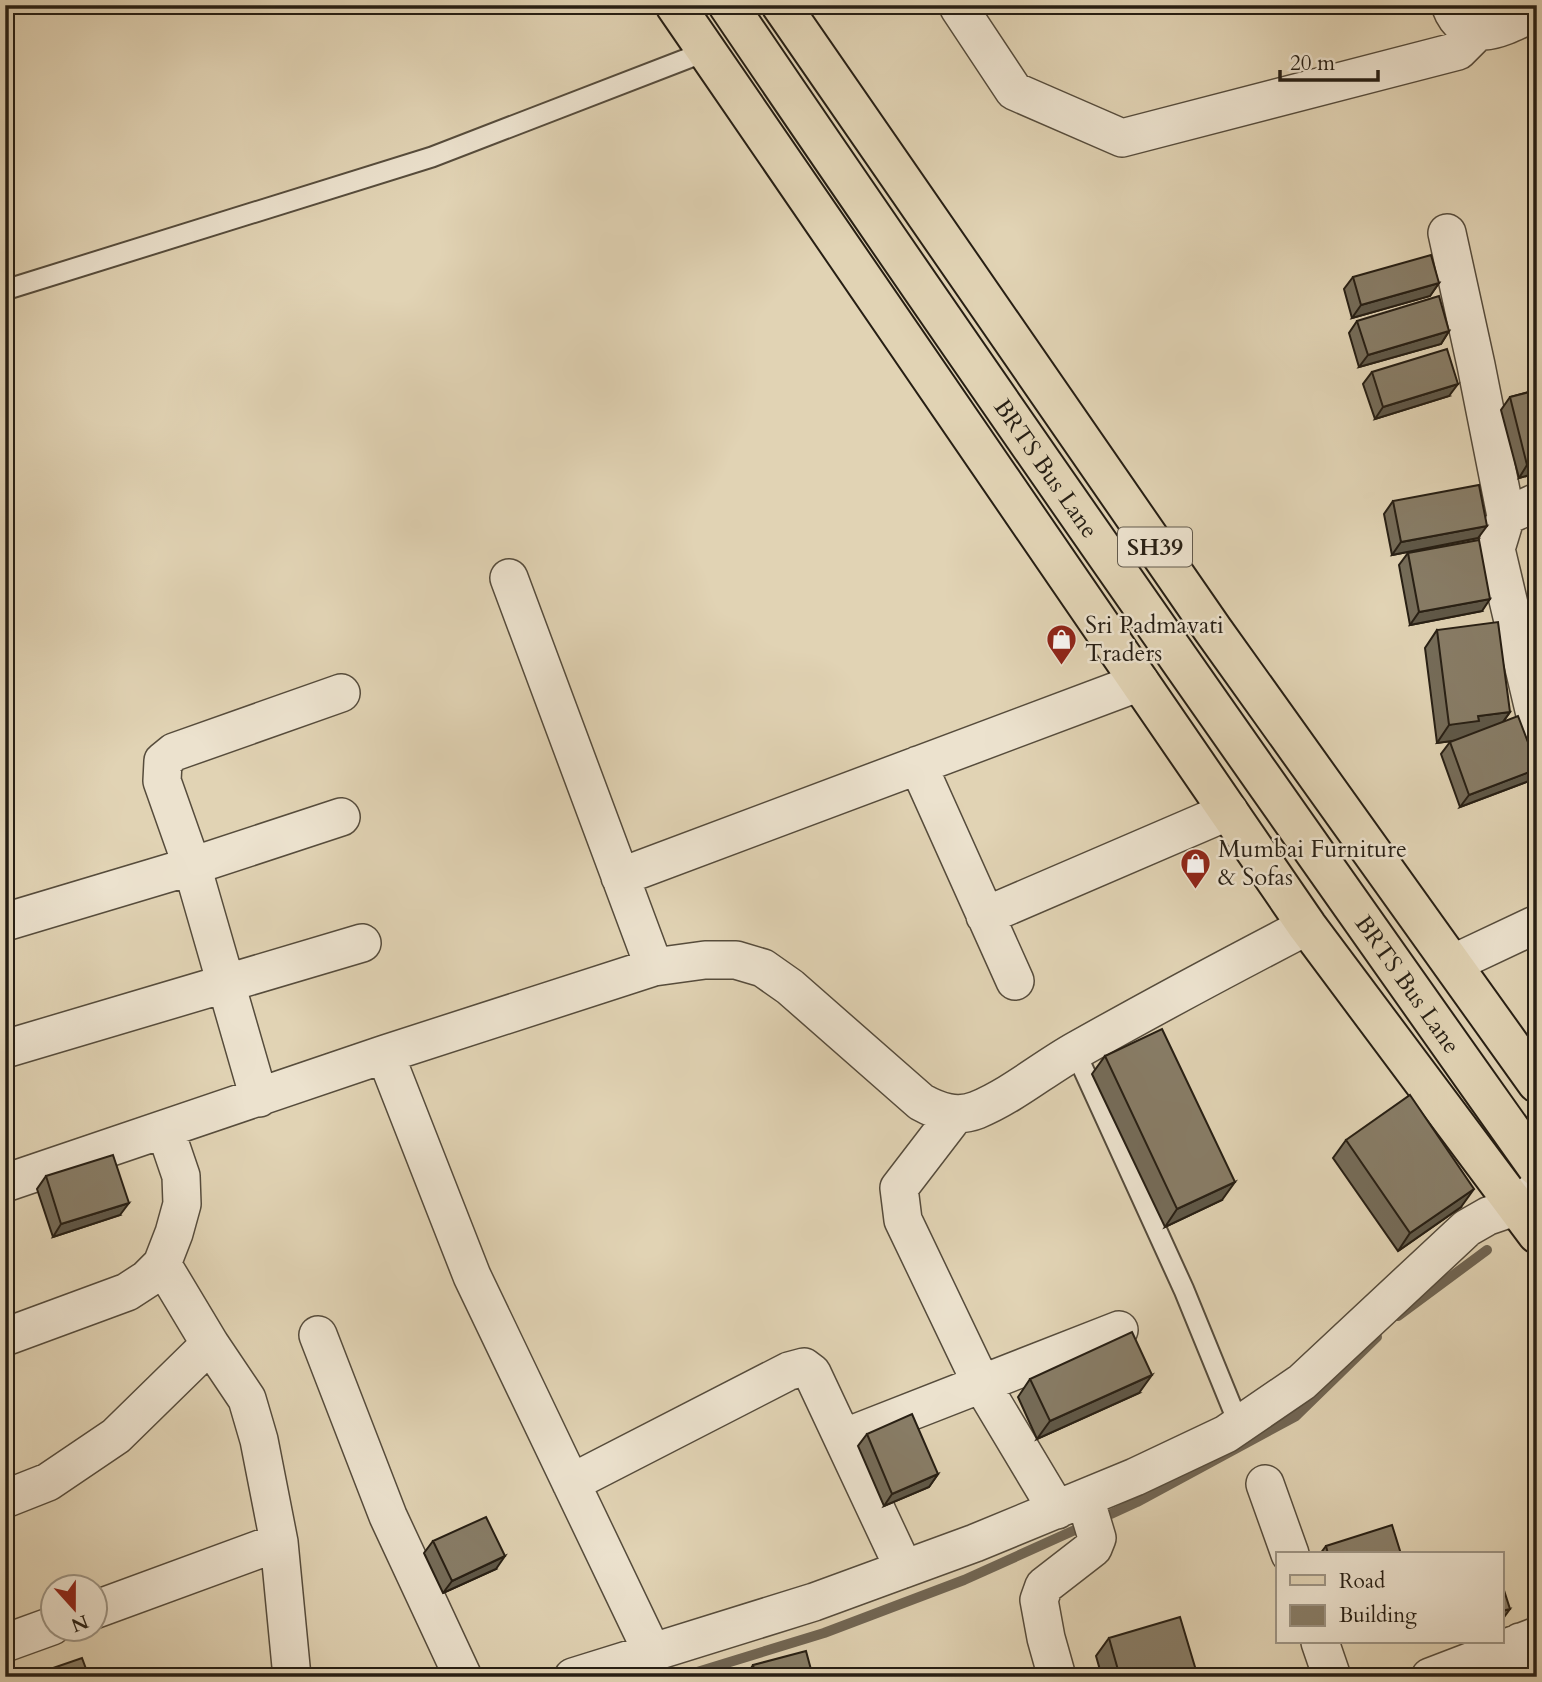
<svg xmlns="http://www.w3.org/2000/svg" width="1542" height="1682" viewBox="0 0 1542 1682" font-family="Cardo,serif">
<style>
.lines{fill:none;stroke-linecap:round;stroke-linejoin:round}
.stream{stroke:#716654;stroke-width:10}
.service-casing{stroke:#564c3c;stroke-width:23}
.minor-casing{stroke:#564c3c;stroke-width:40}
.primary-casing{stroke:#271f14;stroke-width:42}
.service{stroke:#ece2ce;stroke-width:19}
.minor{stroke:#ece2ce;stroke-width:37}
.primary{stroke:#e1d3b4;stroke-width:38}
.wall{fill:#756c59;stroke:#271f14;stroke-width:2}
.shaded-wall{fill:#5f5848;stroke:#271f14;stroke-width:2}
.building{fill:#887d67;stroke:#271f14;stroke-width:2}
.labels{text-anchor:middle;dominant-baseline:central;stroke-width:5;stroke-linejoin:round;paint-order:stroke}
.shield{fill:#ece2ce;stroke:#625a4c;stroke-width:2}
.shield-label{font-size:23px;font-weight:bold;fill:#271f14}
.street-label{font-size:24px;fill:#271f14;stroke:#ece2ce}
.poi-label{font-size:24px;fill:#271f14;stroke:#ece2ce;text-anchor:start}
</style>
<rect width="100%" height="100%" fill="#e1d3b4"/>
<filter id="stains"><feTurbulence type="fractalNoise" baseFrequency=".00286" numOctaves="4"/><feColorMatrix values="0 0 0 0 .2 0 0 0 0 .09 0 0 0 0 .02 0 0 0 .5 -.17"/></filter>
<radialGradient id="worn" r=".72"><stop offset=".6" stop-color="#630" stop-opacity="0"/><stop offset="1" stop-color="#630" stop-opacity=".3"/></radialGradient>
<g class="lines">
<!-- stream -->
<path class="stream" d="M1398,1316L1487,1250
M1100,1519L1137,1502L1296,1416L1377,1337
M681,1677L824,1633L964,1580L1086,1525"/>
<defs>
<path id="service" d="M5,290L432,157L707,51
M1075,1051L1184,1290L1240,1427"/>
<path id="minor" d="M1450,5C1467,51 1507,25 1537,11
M959,8L1014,91L1122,138L1458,51L1477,32
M1447,233L1476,365L1506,516
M1537,502L1506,516L1496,549L1537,723
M509,578L654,967
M918,765L1015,981
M620,877L1140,682
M985,916L1229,811
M5,922L192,866L341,817
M1452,964L1537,924
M5,1049L362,943
M385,1054L472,1276L652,1652
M259,1098L192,866L162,781L163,761L174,752L341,693
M955,1115L899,1188L903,1220L981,1383L1057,1510
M5,1183L385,1054L654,967L705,960H736L763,968L790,987L921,1102C939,1112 957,1118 977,1110C1013,1095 1043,1069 1077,1050C1153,1007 1230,966 1307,926
M162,1264L210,1344L247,1399L259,1440L279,1542L292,1677
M318,1335L388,1516L463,1677
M5,1337L127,1292L147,1279L162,1264L174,1233L182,1204L181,1176L165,1129
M843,1438L1119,1330
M571,1483L789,1371L804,1367L812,1373L904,1569
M1265,1484L1290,1554
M5,1499L48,1482L116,1436L210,1344
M94,1610L279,1542
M1320,1642L1332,1677
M1520,1642L1532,1677
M5,1643L52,1626
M573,1677L814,1602L975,1543L1135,1477L1226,1434L1302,1382L1467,1228L1488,1216L1517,1206L1537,1189
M1057,1677L1046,1638L1039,1600L1044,1586L1093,1548L1097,1538L1085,1498
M1430,1677L1537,1636"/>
<g id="primary">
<path d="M675,5L1307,926L1537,1234"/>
<path id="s1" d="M728,5C993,396 1264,782 1537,1167"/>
<path d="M781,5L1213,630L1537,1083"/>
</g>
</defs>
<!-- service casing -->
<use href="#service" class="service-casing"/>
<!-- minor casing -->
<use href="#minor" class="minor-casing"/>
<!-- primary casing -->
<use href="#primary" class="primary-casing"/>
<!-- service -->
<use href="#service" class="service"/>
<!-- minor -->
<use href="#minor" class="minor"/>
<!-- primary -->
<use href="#primary" class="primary"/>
</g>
<!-- wall -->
<path class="wall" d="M1353,277L1439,283L1430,296L1352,318L1344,289Z
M1357,321L1449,331L1441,344L1359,367L1349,333Z
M1372,372L1449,396L1375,419L1363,384Z
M1537,390V473L1519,478L1501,410L1510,397Z
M1393,501L1478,538L1392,555L1384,514Z
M1408,553L1482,611L1410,625L1399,565Z
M1537,594V611L1534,598Z
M1437,630L1510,712L1503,722L1529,781L1460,807L1441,754L1450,742L1452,741L1437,743L1425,648Z
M1105,1056L1222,1200L1165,1227L1092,1074Z
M1346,1140L1461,1207L1398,1251L1333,1158Z
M46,1176L120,1215L53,1237L37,1189Z
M1030,1379L1139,1393L1037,1439L1018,1397Z
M867,1434L938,1474L929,1487L884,1506L858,1446Z
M433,1541L496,1569L443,1593L424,1553Z
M1326,1546L1401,1554H1320Z
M1109,1638L1198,1677H1102L1096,1656Z
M753,1665L813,1677H745Z"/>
<!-- shaded-wall -->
<path class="shaded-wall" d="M1439,283L1430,296L1352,318L1361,305Z
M1449,331L1441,344L1359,367L1368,355Z
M1458,384L1449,396L1375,419L1383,407Z
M1537,463V473L1519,478L1527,465Z
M1487,526L1478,538L1392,555L1401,542Z
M1490,599L1482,611L1410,625L1419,612Z
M1510,712L1497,730L1466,739L1437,743L1449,725L1478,716Z
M1537,769L1529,781L1460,807L1469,795Z
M1235,1182L1222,1200L1165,1227L1177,1209Z
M1474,1189L1461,1207L1398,1251L1410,1233Z
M129,1203L120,1215L53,1237L61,1224Z
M1152,1375L1139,1393L1037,1439L1050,1421Z
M938,1474L929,1487L884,1506L892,1494Z
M505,1556L496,1569L443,1593L452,1581Z
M1510,1609L1502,1620V1611Z"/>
<!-- building -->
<path class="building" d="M1431,255L1439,283L1361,305L1353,277Z
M1439,296L1449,331L1368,355L1357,321Z
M1447,349L1458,384L1383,407L1372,372Z
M1537,390V463L1527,465L1510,397Z
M1479,485L1487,526L1401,542L1393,501Z
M1479,540L1490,599L1419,612L1408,553Z
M1498,622L1510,712L1478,716L1479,721L1449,725L1437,630Z
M1518,716L1537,766V769L1469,795L1450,742Z
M1162,1029L1235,1182L1177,1209L1105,1056Z
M1410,1095L1474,1189L1410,1233L1346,1140Z
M113,1155L129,1203L61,1224L46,1176Z
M1132,1332L1152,1375L1050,1421L1030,1379Z
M912,1414L938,1474L892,1494L867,1434Z
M486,1517L505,1556L452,1581L433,1541Z
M1392,1525L1401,1554H1328L1326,1546Z
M1502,1584L1510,1609L1502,1611Z
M1180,1617L1198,1677H1120L1109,1638Z
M806,1651L813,1677H756L753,1665Z
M82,1658L89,1677H27Z"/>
<!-- icons -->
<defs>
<symbol id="shop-pin" viewBox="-11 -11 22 30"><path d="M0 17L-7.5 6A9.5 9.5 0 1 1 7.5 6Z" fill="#8f2418" stroke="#ece2ce"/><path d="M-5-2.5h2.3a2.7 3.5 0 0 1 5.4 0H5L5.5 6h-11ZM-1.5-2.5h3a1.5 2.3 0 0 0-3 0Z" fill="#fff"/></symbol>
</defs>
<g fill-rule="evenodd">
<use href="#shop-pin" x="1044" y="622" width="35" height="47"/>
<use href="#shop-pin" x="1178" y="846" width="35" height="47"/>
</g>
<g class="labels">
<!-- shield labels -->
<rect class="shield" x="1118" y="527.5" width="74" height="39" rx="5"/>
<g class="shield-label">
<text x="1155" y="547">SH39</text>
</g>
<!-- street labels -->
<g class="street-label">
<text stroke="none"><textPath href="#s1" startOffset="562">BRTS Bus Lane</textPath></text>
<text stroke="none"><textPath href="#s1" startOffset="1192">BRTS Bus Lane</textPath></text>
</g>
<!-- poi labels -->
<g class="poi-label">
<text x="1085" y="625">Sri Padmavati<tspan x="1085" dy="28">Traders</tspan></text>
<text x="1218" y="849">Mumbai Furniture<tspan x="1218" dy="28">&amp; Sofas</tspan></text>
</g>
</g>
<!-- margin -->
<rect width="1542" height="1682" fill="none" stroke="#e1d3b4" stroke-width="28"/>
<rect x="7" y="7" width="1528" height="1668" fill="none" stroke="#271f14" stroke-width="3.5"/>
<rect x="14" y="14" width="1514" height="1654" fill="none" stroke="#271f14" stroke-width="2"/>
<!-- legend -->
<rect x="1276" y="1552" width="228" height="91" fill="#ece2ce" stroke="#9d9484" stroke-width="2"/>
<rect x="1290" y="1575" width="35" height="10" fill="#e1d3b4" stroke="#9d9484" stroke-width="2"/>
<text x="1339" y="1588" font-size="21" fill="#271f14">Road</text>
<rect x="1290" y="1605" width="35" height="21" fill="#887d67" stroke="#9d9484" stroke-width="2"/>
<text x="1339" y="1622" font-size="21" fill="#271f14">Building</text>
<!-- north arrow -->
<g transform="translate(74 1608) rotate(159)"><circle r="33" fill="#ece2ce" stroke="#9d9484" stroke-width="2"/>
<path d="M0-5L12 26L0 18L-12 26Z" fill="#8f2418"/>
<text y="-10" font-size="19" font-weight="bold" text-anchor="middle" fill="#271f14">N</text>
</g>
<!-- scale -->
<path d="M1280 70v10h98v-10" fill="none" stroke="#271f14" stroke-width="3.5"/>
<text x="1290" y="70" font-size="21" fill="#271f14" stroke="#ece2ce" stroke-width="5" paint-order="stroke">20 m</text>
<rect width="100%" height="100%" filter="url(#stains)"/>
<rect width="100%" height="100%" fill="url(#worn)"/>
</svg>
